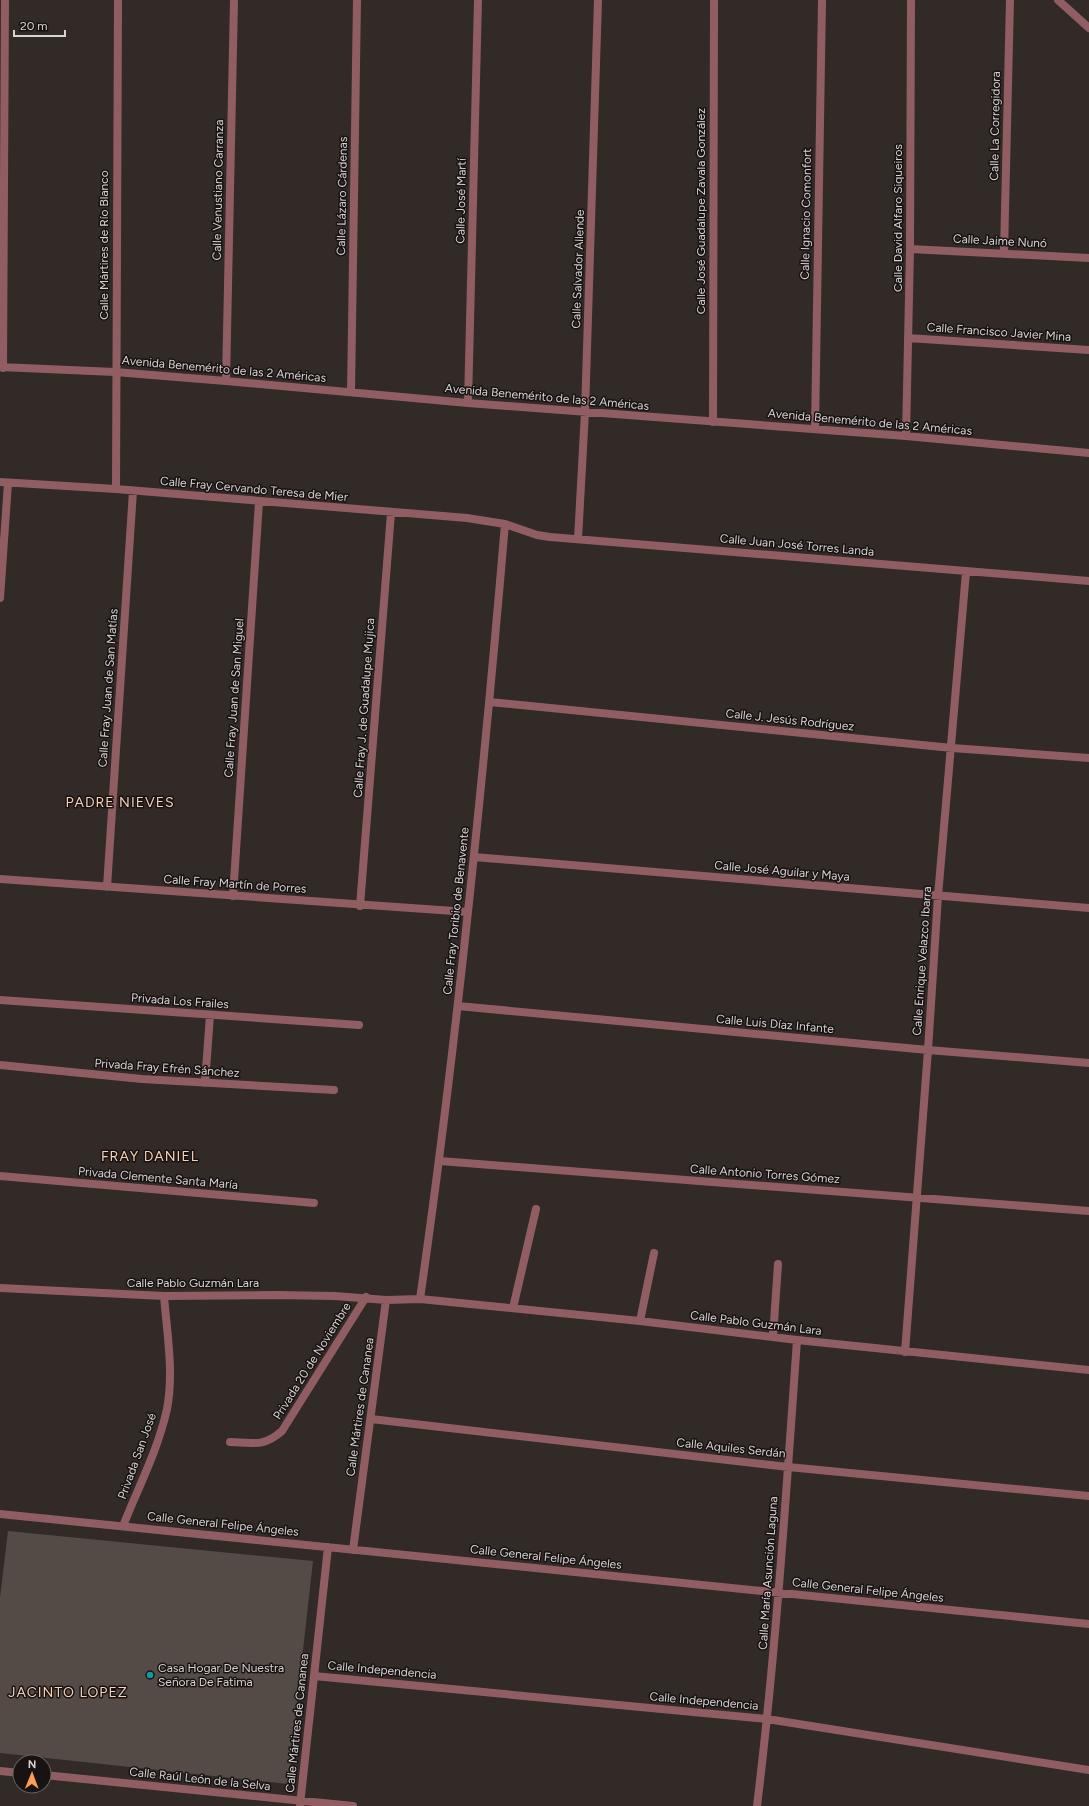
<svg xmlns="http://www.w3.org/2000/svg" width="1089" height="1806" viewBox="0 0 1089 1806" font-family="Figtree,sans-serif">
<style>
.building{fill:#544b47}
.lines{fill:none;stroke-linecap:round;stroke-linejoin:round}
.street{stroke:#905e62;stroke-width:8}
.culture-dot{fill:#0f9aa8;stroke:#171312;stroke-width:1.5}
.labels{text-anchor:middle;dominant-baseline:central;stroke-width:3;stroke-linejoin:round;paint-order:stroke}
.street-label{font-size:12px;fill:#d8d2d0;stroke:#171312}
.poi-label{font-size:12px;fill:#d8d2d0;stroke:#171312;text-anchor:start}
.quarter-label{font-size:14px;letter-spacing:1px;fill:#f9d0b3;stroke:#171312}
</style>
<rect width="100%" height="100%" fill="#322a26"/>
<!-- building -->
<path class="building" d="M8,1531L313,1561L288,1784L0,1753V1598Z"/>
<g class="lines">
<!-- street -->
<path class="street" d="M1058,0L1089,28
M910,249L1089,258
M1004,253L1010,0
M908,338L1089,350
M0,367L115,372L226,381L468,403L906,436L1089,453
M3,368L5,0
M226,381L234,0
M351,392L357,0
M468,403L478,0
M713,422L714,0
M815,429L822,0
M906,436L910,249L911,0
M0,482L116,489L467,518L505,524L537,535L550,537L1089,581
M116,489L118,0
M578,539L585,412L598,0
M0,598L8,483
M490,702L952,748L1089,758
M474,857L1089,908
M0,879L468,912
M107,887L133,491
M233,896L259,502
M360,906L391,513
M0,1000L359,1025
M458,1006L928,1050L1089,1063
M0,1065L142,1079L334,1090
M205,1083L210,1015
M440,1161L1089,1211
M0,1176L314,1203
M0,1288L164,1296L277,1295L335,1296L386,1300L420,1299L640,1321L797,1340L1089,1370
M420,1299C457,1042 483,783 505,524
M513,1308L536,1209
M640,1321L654,1253
M773,1337L778,1264
M905,1352L928,1050L938,896L966,572
M371,1419L788,1467L1089,1496
M230,1442C253,1443 264,1447 282,1431L366,1297
M0,1514L1089,1624
M123,1526C138,1488 158,1450 167,1409C174,1373 167,1333 164,1296
M353,1550L386,1300
M314,1676L767,1719L1089,1770
M0,1771L20,1773
M44,1775L353,1806
M300,1805L328,1547
M757,1806C776,1651 786,1496 797,1340"/>
</g>
<!-- markers -->
<circle class="culture-dot" cx="150" cy="1675" r="4"/>
<g class="labels">
<!-- street labels -->
<g class="street-label">
<text transform="translate(995 126) rotate(-89)">Calle La Corregidora</text>
<text transform="translate(218 190) rotate(-89)">Calle Venustiano Carranza</text>
<text transform="translate(342 196) rotate(-89)">Calle Lázaro Cárdenas</text>
<text transform="translate(461 201) rotate(-89)">Calle José Martí</text>
<text transform="translate(701 211) rotate(-90)">Calle José Guadalupe Zavala González</text>
<text transform="translate(806 214) rotate(-89)">Calle Ignacio Comonfort</text>
<text transform="translate(898 218) rotate(-90)">Calle David Alfaro Siqueiros</text>
<text transform="translate(1000 241) rotate(3)">Calle Jaime Nunó</text>
<text transform="translate(104 245) rotate(-90)">Calle Mártires de Río Blanco</text>
<text transform="translate(578 269) rotate(-88)">Calle Salvador Allende</text>
<text transform="translate(999 332) rotate(4)">Calle Francisco Javier Mina</text>
<text transform="translate(224 369) rotate(5)">Avenida Benemérito de las 2 Américas</text>
<text transform="translate(547 397) rotate(5)">Avenida Benemérito de las 2 Américas</text>
<text transform="translate(870 422) rotate(5)">Avenida Benemérito de las 2 Américas</text>
<text transform="translate(254 489) rotate(5)">Calle Fray Cervando Teresa de Mier</text>
<text transform="translate(797 545) rotate(5)">Calle Juan José Torres Landa</text>
<text transform="translate(108 688) rotate(-86)">Calle Fray Juan de San Matías</text>
<text transform="translate(234 698) rotate(-86)">Calle Fray Juan de San Miguel</text>
<text transform="translate(364 708) rotate(-86)">Calle Fray J. de Guadalupe Mujica</text>
<text transform="translate(790 720) rotate(6)">Calle J. Jesús Rodríguez</text>
<text transform="translate(782 871) rotate(5)">Calle José Aguilar y Maya</text>
<text transform="translate(235 884) rotate(4)">Calle Fray Martín de Porres</text>
<text transform="translate(456 911) rotate(-84)">Calle Fray Toribio de Benavente</text>
<text transform="translate(922 961) rotate(-86)">Calle Enrique Velazco Ibarra</text>
<text transform="translate(180 1001) rotate(4)">Privada Los Frailes</text>
<text transform="translate(775 1024) rotate(5)">Calle Luis Díaz Infante</text>
<text transform="translate(167 1068) rotate(4)">Privada Fray Efrén Sánchez</text>
<text transform="translate(765 1174) rotate(4)">Calle Antonio Torres Gómez</text>
<text transform="translate(158 1178) rotate(5)">Privada Clemente Santa María</text>
<text x="193" y="1283">Calle Pablo Guzmán Lara</text>
<text transform="translate(756 1323) rotate(7)">Calle Pablo Guzmán Lara</text>
<text transform="translate(312 1361) rotate(-58)">Privada 20 de Noviembre</text>
<text transform="translate(360 1407) rotate(-82)">Calle Mártires de Cananea</text>
<text transform="translate(731 1448) rotate(6)">Calle Aquiles Serdán</text>
<text transform="translate(137 1456) rotate(-70)">Privada San José</text>
<text transform="translate(223 1524) rotate(6)">Calle General Felipe Ángeles</text>
<text transform="translate(546 1557) rotate(6)">Calle General Felipe Ángeles</text>
<text transform="translate(768 1573) rotate(-86)">Calle María Asunción Laguna</text>
<text transform="translate(868 1590) rotate(6)">Calle General Felipe Ángeles</text>
<text transform="translate(382 1670) rotate(5)">Calle Independencia</text>
<text transform="translate(704 1701) rotate(5)">Calle Independencia</text>
<text transform="translate(297 1723) rotate(-84)">Calle Mártires de Cananea</text>
<text transform="translate(200 1779) rotate(6)">Calle Raúl León de la Selva</text>
</g>
<!-- poi labels -->
<g class="poi-label">
<text x="158" y="1668">Casa Hogar De Nuestra<tspan x="158" dy="14">Señora De Fatima</tspan></text>
</g>
<!-- quarter labels -->
<g class="quarter-label">
<text x="120" y="802">PADRE NIEVES</text>
<text x="150" y="1156">FRAY DANIEL</text>
<text x="68" y="1692">JACINTO LOPEZ</text>
</g>
</g>
<!-- north arrow -->
<g transform="translate(32 1774) rotate(1)"><circle r="19" fill="#171312" stroke="#645f5e"/>
<path d="M0-3L7 15L0 10L-7 15Z" fill="#fc9d52"/>
<text y="-6" font-size="11" font-weight="bold" text-anchor="middle" fill="#d8d2d0">N</text>
</g>
<!-- scale -->
<path d="M14 30v6h51v-6" fill="none" stroke="#d8d2d0" stroke-width="2"/>
<text x="20" y="30" font-size="12" fill="#d8d2d0" stroke="#171312" stroke-width="3" paint-order="stroke">20 m</text>
</svg>
